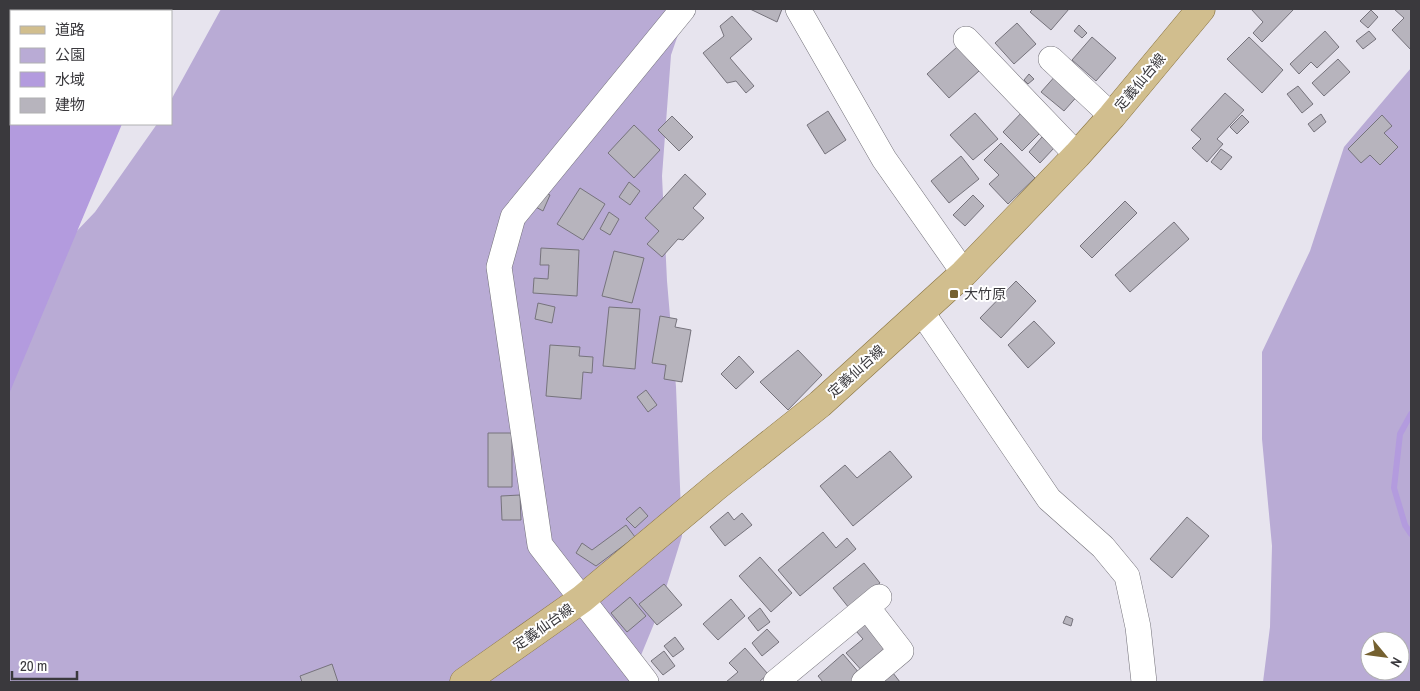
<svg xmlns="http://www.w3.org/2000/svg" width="1420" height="691" viewBox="0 0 1420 691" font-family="'Archivo Narrow','Noto Sans JP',sans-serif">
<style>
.green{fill:#b9abd5;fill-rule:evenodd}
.water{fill:#b39bde}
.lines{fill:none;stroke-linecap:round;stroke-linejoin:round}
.stream{stroke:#b39bde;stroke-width:6}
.building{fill:#b7b4bd;stroke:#76737c}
.street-casing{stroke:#737179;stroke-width:26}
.primary-casing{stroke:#897441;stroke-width:29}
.street{stroke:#fff;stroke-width:25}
.primary{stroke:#d1be8e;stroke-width:28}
.poi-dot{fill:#756130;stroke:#fff;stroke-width:2}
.labels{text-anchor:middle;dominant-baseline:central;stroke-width:4;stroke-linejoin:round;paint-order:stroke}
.street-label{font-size:14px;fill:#3a393d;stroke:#fff}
.poi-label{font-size:14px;fill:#3a393d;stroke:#fff;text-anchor:start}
</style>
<rect width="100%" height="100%" fill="#e7e4ee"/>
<!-- green -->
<path class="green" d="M221,9H687L671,55L662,176L667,281L676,387L682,536L658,614L630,682H9V297L28,282L95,212L157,124H171V100Z
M1411,68V682H1263L1270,627L1272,546L1262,439V352L1310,251L1344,147ZM1370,641H1400V671H1370Z"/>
<!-- water -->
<path class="water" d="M28,9H155L154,11H28Z
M11,56V124H122L9,394V62Z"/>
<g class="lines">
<!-- stream -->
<path class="stream" d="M1411,414L1400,434L1394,488L1405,525L1411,534"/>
</g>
<!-- building -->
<path class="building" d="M750,9H782L777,22Z
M1033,9H1069L1051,30L1030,12Z
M1251,9H1294L1262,42L1253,33L1263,22Z
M1394,9H1411V50L1392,30L1404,18Z
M1371,10L1378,17L1368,28L1360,21Z
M732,16L752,39L730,58L754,86L746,93L736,81L727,83L703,53L724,36L720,26Z
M1017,23L1036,44L1014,64L995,43Z
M1079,25L1087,33L1082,38L1074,31Z
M1325,31L1339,47L1317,68L1311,62L1299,74L1290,64Z
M1369,31L1376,39L1363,49L1356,41Z
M1092,37L1116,58L1096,81L1072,60Z
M1249,37L1283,70L1262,93L1227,59Z
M957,47L979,71L949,98L927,74Z
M1338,59L1350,72L1324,96L1312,83Z
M1029,74L1034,79L1028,84L1024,80Z
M1057,74L1080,93L1064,111L1041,92Z
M1298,86L1313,104L1302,113L1287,94Z
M1225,93L1244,110L1217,139L1223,144L1207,162L1192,148L1201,139L1191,130Z
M1025,109L1045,128L1022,151L1003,132Z
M828,111L846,140L825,154L807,125Z
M975,113L998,139L973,160L950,135Z
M1321,114L1326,122L1314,132L1308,124Z
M1242,115L1249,122L1237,134L1230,127Z
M1382,115L1392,126L1384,133L1398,147L1380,165L1370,155L1361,163L1348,149Z
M672,116L693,137L679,151L658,130Z
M634,125L660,150L634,178L608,153Z
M1042,137L1054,148L1040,163L1029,152Z
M1001,143L1035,178L1008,204L989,184L999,175L984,160Z
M1221,149L1232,157L1221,170L1211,162Z
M961,156L979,179L949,203L931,181Z
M685,174L706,194L693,208L704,218L683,240L678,239L662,257L647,244L659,231L645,218Z
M629,182L640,191L630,205L619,197Z
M580,188L605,204L583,240L557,224Z
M542,191L550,195L543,211L534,206Z
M973,195L984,206L965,226L953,215Z
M1125,201L1137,213L1092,258L1080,246Z
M609,212L619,219L610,235L600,229Z
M1174,222L1189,239L1130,292L1115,275Z
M541,248L579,250L577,296L533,293L534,278L548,279L549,265H540Z
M614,251L644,258L632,303L602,296Z
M1016,281L1036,301L1001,338L980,318Z
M538,303L555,307L552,323L535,319Z
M609,307L640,309L635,369L603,366Z
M660,316L677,319L675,327L691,330L682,382L664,379L666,365L652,363Z
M1034,321L1055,343L1028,368L1008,345Z
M550,345L580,347L579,356L593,357L592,373L583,372L581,399L546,396Z
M798,350L822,375L788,410L760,382Z
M739,356L754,372L736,389L721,374Z
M646,390L657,405L648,412L637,397Z
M488,433H512V487H488Z
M890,451L912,477L853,526L820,486L845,465L857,478Z
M520,495L521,520H502L501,496Z
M640,507L648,516L635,528L626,519Z
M728,512L734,520L742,513L752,525L725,546L710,527Z
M1187,517L1209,536L1172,578L1150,559Z
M626,525L635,537L596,566L576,553L582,543L592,550Z
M823,532L836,548L847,538L856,549L800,596L778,570Z
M760,557L792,593L771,612L739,576Z
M864,563L880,583L849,608L833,588Z
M664,584L682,605L657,625L639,604Z
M630,597L646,616L627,632L611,613Z
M731,599L745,616L718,640L703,624Z
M760,608L770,622L758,631L748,618Z
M1066,616L1073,619L1071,626L1063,623Z
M867,621L891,649L864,673L846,653L863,639L856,631Z
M767,629L779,642L762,656L752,643Z
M675,637L684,649L673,657L664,646Z
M745,648L768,674L759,682H726L738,672L729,663Z
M664,651L675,666L663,675L651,661Z
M843,654L860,674L850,682H823L818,676Z
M332,664L338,682H302L300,676Z
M893,673L900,682H881Z"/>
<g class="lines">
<defs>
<path id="street" d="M798,9L884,159L964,273
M966,39L1077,155
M1051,59L1112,116
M921,311L1049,499L1103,547L1127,576L1138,627L1144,682
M646,682L540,545L499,267L513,217L683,9
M776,682L879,597
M864,682L901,651L867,607"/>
<path id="primary" d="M464,682L582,599L717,486L820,404L964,273L1077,155L1112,116L1201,9"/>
</defs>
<!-- street casing -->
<use href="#street" class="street-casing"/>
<!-- primary casing -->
<use href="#primary" class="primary-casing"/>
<!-- street -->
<use href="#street" class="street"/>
<!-- primary -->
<use href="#primary" class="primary"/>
</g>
<!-- markers -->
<rect class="poi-dot" x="949" y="289" width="10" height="10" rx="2.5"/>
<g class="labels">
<!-- street labels -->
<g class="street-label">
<text transform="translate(1140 82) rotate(-50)">定義仙台線</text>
<text transform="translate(856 371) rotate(-42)">定義仙台線</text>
<text transform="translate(543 627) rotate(-35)">定義仙台線</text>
</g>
<!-- poi labels -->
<g class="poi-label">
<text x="964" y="294">大竹原</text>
</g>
</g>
<!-- border -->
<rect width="1420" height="691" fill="none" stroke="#3a393d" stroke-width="20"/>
<!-- legend -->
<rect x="10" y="10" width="162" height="115" fill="#ffffff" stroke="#b0b0b1"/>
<rect x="20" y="26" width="25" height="8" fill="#d1be8e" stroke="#b0b0b1"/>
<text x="55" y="35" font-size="15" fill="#3a393d">道路</text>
<rect x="20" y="48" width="25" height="15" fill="#b9abd5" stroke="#b0b0b1"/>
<text x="55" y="60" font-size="15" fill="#3a393d">公園</text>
<rect x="20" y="72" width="25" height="15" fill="#b39bde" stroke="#b0b0b1"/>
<text x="55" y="85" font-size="15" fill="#3a393d">水域</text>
<rect x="20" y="98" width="25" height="15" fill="#b7b4bd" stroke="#b0b0b1"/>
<text x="55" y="110" font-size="15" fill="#3a393d">建物</text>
<!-- north arrow -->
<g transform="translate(1385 656) rotate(119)"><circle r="24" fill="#ffffff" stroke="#b0b0b1"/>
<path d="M0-4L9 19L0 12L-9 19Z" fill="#756130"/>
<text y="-8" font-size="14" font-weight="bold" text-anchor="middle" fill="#3a393d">N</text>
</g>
<!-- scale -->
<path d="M12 671v8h65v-8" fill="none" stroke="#3a393d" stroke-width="2.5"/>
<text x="20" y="671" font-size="15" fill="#3a393d" stroke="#ffffff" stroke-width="4" paint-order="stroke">20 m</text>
</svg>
